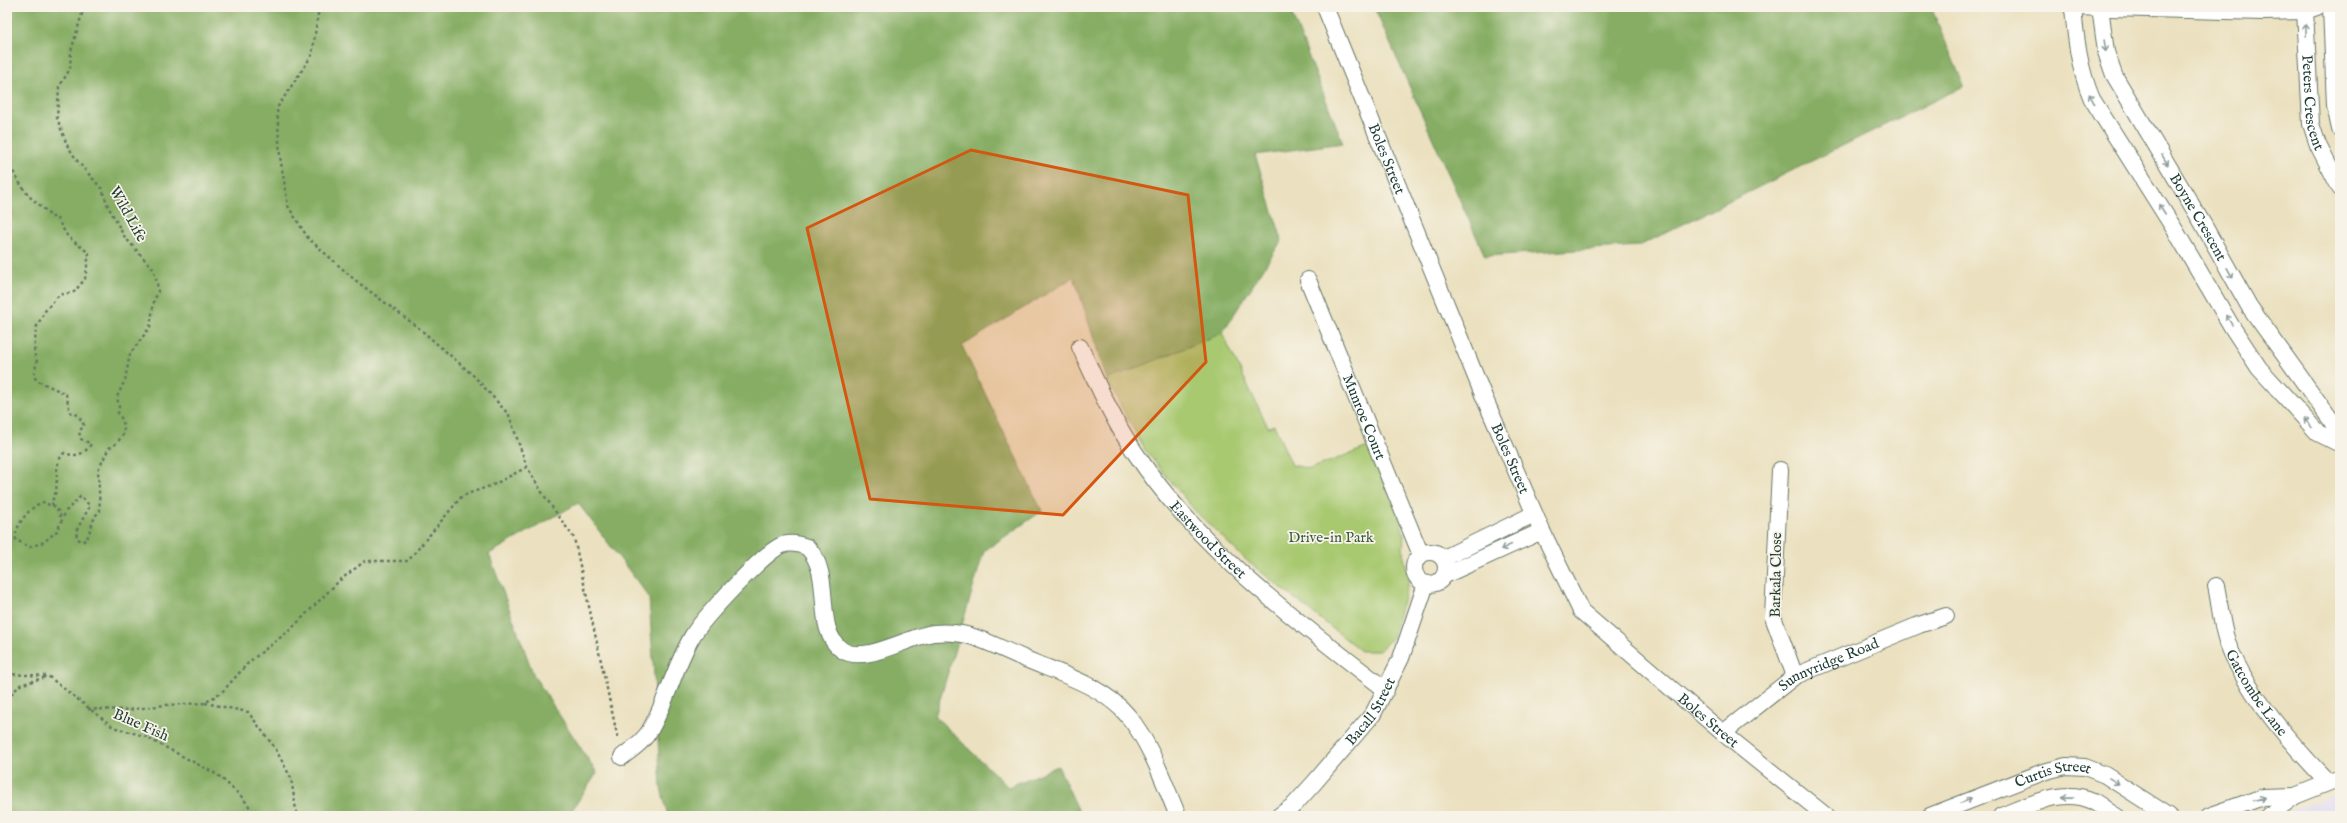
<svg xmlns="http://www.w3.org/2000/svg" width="2347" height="823" viewBox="0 0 2347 823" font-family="'IM FELL English',serif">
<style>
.built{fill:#dbd6f7}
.green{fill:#a9c971;stroke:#648352}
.forest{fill:#86ad63;stroke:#52754c}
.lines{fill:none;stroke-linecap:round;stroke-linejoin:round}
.minor-casing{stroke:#667665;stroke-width:18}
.path{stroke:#667665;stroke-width:2.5;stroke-dasharray:3 3;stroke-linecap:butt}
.minor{stroke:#fff;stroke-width:16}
.oneway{stroke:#8f9e9a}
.marked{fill:#d45610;fill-opacity:0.2;stroke:#d45610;stroke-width:3;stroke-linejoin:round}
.labels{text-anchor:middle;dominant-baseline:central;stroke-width:3.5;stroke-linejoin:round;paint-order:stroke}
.street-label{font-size:15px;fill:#1f3d34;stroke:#f7f3e8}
.park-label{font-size:15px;fill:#3b5940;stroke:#f7f3e8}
</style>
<rect width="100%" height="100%" fill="#f7f3e8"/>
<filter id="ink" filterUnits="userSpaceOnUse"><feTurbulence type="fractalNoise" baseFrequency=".025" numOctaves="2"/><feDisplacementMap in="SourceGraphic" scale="8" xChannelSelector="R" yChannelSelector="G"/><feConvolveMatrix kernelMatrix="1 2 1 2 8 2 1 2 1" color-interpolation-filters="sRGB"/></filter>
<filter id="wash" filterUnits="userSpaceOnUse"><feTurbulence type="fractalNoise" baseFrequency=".012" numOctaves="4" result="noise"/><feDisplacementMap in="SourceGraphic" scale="16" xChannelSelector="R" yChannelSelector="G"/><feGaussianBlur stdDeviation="0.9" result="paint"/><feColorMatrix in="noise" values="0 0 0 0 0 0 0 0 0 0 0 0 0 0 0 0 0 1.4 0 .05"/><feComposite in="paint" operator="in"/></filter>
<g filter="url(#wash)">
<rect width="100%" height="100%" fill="#ebe1c0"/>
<!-- built -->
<path class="built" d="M2340,792V816H2280Z"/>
<!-- green -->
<path class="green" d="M1222,333L1268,427L1274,425L1292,465L1310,469L1368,447L1398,513L1404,535L1403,552L1409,581L1392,638L1379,651H1361L1246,560L1196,512L1145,450L1107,380Z"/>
<!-- forest -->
<path class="forest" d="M7,7H1289L1343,143L1255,155L1282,240L1222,333L1107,380L1074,277L962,346L1042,511L984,551L935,716L1008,787L1058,766L1081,816H668L661,788L649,597L578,503L489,554L534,676L597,773L568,816H7Z
M1374,7H1931L1964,86L1639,246L1485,256Z"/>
</g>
<g filter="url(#ink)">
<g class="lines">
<defs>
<g id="minor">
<path id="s1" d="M1325,7L1484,397L1542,531L1581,611L1723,733L1826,816"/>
<path d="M2071,7L2265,12L2305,11L2317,7"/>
<path id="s2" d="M2100,7L2106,52L2114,75L2203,224L2249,306L2331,420L2340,437"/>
<path d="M2331,7L2335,106L2340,129"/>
<path d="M2073,8C2076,40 2079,69 2092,99L2175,230L2232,327L2259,368L2318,433L2340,444"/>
<path id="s3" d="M2305,11L2311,124L2318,145L2340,188"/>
<path id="s4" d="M1308,280L1421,555"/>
<path id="s5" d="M1080,347C1097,383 1113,421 1136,454C1200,550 1296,620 1386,690"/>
<path d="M1780,470L1773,617L1795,676"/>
<circle cx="1430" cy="568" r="16"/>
<path d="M1444,558L1534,514"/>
<path d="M1445,575L1542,531"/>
<path id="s6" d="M2216,586C2220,604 2221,624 2227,641C2244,690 2292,745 2328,782"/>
<path id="s7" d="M1723,733L1795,676L1919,625L1946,616"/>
<path d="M622,757C632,749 644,741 650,730C667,701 675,665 693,635C705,616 761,556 780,546C788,542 799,544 807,547C835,574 812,629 842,650C865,665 908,636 934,633C946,632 959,633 970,636C988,641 1004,650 1021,657C1057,673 1103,685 1128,716C1150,742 1165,785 1178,816"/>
<path id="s8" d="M1279,816L1294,805L1314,783L1373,714L1401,658L1426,584"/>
<path id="s9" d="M1930,816L2046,771L2066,766L2085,767L2105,775L2169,816"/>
<path d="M2001,816C2029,805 2063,787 2093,801C2101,805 2108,812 2116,816"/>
<path d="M2209,816L2263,797L2295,796"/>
<path d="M2268,816L2295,796L2340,778"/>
</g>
</defs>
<!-- minor casing -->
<use href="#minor" class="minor-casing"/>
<!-- path -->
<path class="path" d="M319,7L312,55L277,108L280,156L288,206L308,238L355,280L420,329L475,377L509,415L527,467L543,494L574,538L618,739
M7,100V101
M7,119C16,137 6,147 10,164C13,173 23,189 29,196C36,203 46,209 51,217H56L68,237L89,253L85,279L74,292L59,295L45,311L36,328L34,354L37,359L34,377L38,381L66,394L70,412L78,415L84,425L79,432L81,439L91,444C84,455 76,457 64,453C50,468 63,485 51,502L53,505H49L45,502C32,503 13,527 16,540L30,547L44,542L57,531L66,511L81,496L90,506L76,531L77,538L82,542L87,539L95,516L100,511L98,470L109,448L117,443L124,433L123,421L118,413L119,407L117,397L125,380L130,354L150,327L154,301L158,292L157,282L153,269L124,236L108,206L102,189L78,162L67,145L57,118L59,87L70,69L71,51L84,7
M53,505L60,513V520
M7,674L48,676L113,727L144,736L218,775L243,798L256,816
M7,699L20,685L46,677
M205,703L248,712L275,748L291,778L297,816
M88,709L128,710L165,705L205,703L223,691L249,662L290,630L340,580L365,561H408L462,496L493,485L527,467"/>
<!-- minor -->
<use href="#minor" class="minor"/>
</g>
<!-- one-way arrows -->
<defs><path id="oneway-shaft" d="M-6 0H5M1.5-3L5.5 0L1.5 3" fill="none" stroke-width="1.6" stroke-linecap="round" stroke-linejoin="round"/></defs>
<g class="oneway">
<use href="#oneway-shaft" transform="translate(2306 30) rotate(-92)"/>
<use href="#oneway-shaft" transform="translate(2105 46) rotate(82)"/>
<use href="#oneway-shaft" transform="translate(2092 99) rotate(-118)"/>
<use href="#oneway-shaft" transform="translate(2165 160) rotate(59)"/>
<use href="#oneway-shaft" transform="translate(2162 209) rotate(-123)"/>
<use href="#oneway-shaft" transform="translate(2230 273) rotate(61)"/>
<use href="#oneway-shaft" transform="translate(2229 320) rotate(-121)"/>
<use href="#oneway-shaft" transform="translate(2308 423) rotate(-132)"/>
<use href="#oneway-shaft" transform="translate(1506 547) rotate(155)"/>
<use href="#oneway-shaft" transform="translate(2114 781) rotate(31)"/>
<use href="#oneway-shaft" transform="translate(2068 797) rotate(-179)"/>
<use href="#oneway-shaft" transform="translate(2259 799) rotate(-16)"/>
<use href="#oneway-shaft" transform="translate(1966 801) rotate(-21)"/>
</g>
</g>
<!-- marked area -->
<path class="marked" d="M971,150L1188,195L1206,362L1063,515L870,499L807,228Z"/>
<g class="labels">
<!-- street labels -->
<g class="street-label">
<text stroke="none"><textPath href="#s3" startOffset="92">Peters Crescent</textPath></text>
<text stroke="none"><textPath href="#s1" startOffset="164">Boles Street</textPath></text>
<text transform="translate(128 214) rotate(61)">Wild Life</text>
<text stroke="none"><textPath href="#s2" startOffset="235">Boyne Crescent</textPath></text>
<text stroke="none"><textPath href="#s4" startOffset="148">Munroe Court</textPath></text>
<text stroke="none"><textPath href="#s1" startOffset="488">Boles Street</textPath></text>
<text stroke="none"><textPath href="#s5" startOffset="233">Eastwood Street</textPath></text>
<text transform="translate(1776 575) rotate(-89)">Barkala Close</text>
<text stroke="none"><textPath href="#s7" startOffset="127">Sunnyridge Road</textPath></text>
<text stroke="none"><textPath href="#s6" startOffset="116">Gatcombe Lane</textPath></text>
<text stroke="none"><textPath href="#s8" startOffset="140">Bacall Street</textPath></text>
<text stroke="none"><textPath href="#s1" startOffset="824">Boles Street</textPath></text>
<text transform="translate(141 725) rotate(24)">Blue Fish</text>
<text stroke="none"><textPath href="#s9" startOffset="131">Curtis Street</textPath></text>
</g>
<!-- park labels -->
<g class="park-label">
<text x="1331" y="537">Drive-in Park</text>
</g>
</g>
<!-- margin -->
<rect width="2347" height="823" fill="none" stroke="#f7f3e8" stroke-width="24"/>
</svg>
